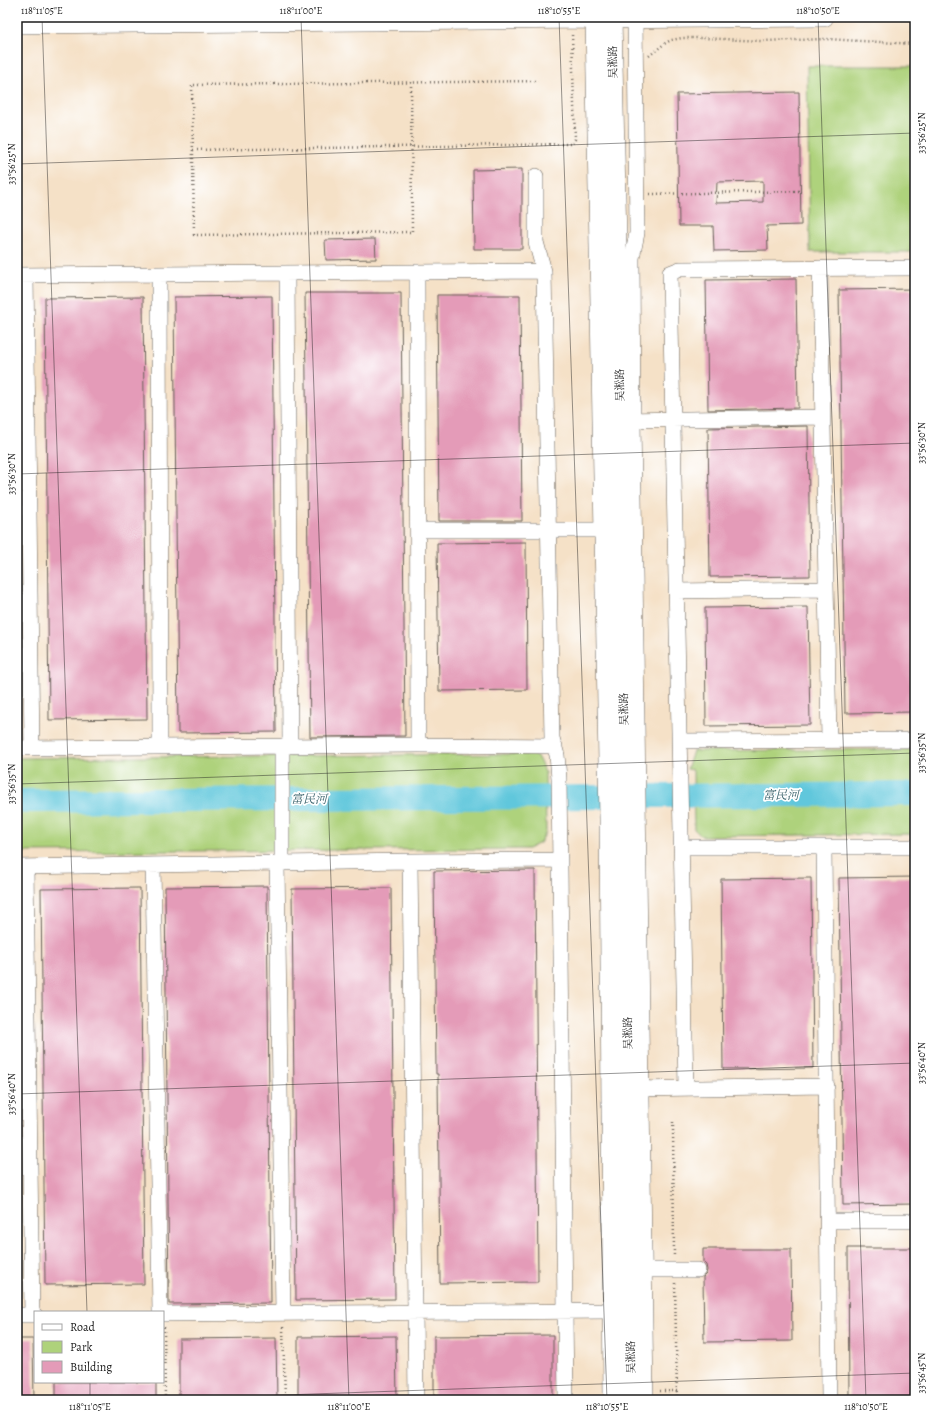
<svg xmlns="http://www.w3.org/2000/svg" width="932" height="1417" viewBox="0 0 932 1417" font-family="Alegreya,'Noto Serif SC',serif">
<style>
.green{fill:#aed27b;stroke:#65774c}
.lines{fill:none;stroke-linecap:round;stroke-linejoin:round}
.river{stroke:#60c7dc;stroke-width:24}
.building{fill:#e49bb8;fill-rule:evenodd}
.minor-casing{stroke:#686158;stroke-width:16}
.major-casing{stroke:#686158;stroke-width:20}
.path{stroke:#686158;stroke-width:2.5;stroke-dasharray:1 3;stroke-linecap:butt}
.minor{stroke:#fff;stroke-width:15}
.major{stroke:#fff;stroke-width:19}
.ticks{fill:none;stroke:#1c1c1c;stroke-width:1;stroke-opacity:0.45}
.labels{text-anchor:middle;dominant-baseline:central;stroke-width:3.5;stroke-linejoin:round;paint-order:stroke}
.street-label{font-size:11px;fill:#1c1c1c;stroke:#fff}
.water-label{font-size:12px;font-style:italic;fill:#376069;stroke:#fff}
.neatline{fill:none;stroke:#1c1c1c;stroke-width:1.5}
.ticks-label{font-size:10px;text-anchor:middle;fill:#1c1c1c}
</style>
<rect width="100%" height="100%" fill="#fff"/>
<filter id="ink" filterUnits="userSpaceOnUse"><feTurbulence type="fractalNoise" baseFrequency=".025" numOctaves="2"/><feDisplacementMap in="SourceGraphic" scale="8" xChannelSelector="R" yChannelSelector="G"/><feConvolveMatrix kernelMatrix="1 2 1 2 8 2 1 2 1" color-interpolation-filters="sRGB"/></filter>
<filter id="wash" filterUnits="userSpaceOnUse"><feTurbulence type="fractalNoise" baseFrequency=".012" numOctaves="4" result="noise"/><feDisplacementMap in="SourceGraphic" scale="16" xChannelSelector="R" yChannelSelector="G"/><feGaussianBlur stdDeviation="0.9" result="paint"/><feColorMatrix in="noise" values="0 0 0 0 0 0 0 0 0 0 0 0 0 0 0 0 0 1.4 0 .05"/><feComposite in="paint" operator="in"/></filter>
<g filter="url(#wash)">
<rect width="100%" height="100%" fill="#f5e1c7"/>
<!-- green -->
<path class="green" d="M807,66H915V252H810Z
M915,749V834L701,836L694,829L693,770L687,769L693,751Z
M532,754L538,758L545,772L546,832L540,843L528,849L17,852V758Z"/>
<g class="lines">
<!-- river -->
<path class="river" d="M648,796L915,794
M17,801L600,797"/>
</g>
<g id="blocks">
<!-- building -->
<path class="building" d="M799,92L801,225L767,226L768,250L714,251L713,226H679L677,94ZM763,181V202L716,203L717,182Z
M522,169V249H474L473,170Z
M375,239L376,259L326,260L325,240Z
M796,279L798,408L708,410L706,280Z
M915,289V712L845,713L839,290Z
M305,293H401L405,736L310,737Z
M437,295H520L522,521H439Z
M272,296L276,732L178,733L174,297Z
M143,297L147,719L49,720L45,298Z
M808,426L810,576L710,577L708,428Z
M526,542L527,690L439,691L437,543Z
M808,607L810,725L706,726L705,608Z
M535,870L538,1282L440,1283L438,1074H436L434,871Z
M915,877V1204L843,1205L839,878Z
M811,878L813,1068L723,1069L721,879Z
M267,886L271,1303L169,1304L165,887Z
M140,888L144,1284L45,1285L41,889Z
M391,888L395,1299L296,1300L292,889Z
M848,1248H915V1400H849Z
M703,1249H791L792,1341L704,1342L703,1277L706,1274L707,1270L706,1265L703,1262Z
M553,1335V1400H434V1336Z
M396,1336L397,1400H298V1337Z
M276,1338L277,1400H179V1339Z
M17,1339H33L34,1400H17Z
M56,1382H156V1400H56Z"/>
</g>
</g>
<g filter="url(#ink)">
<use href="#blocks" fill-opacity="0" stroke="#686158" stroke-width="1"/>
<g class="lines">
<defs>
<path id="minor" d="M635,17L637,233L632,258L633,420L646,1400
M536,176V242L544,271L552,738L557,755L559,778L566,1400
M820,268L829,740
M417,272L418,745
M287,273L290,746
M159,274L160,747
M17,275L544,271
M26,275L32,748
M623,420L822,417
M418,530H604
M676,591L826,589
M679,741L915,740
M17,748L418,745L555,746
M681,847H915
M824,847L829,1400
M410,861L416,1400
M282,862V746
M277,863L283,1313
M153,865L160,1312
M17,867L410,861L560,860
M26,867L32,1315
M686,1088L670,273L680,269L915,268
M632,1089L827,1086
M828,1221H915
M645,1270H698
M163,1314L612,1311
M17,1315H35"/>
<path id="major" d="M595,19L609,820L613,1400
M612,19L621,420L631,1400
M17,24L824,17"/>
</defs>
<!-- minor casing -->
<use href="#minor" class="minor-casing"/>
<!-- major casing -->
<use href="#major" class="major-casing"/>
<!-- path -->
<path class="path" d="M649,56L664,44L671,40L682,38H703L761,41L826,39L915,44
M411,82L412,232L194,235L192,85L538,81
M193,150L572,144L575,139L572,33
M650,194L801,191
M673,1122L674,1258
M675,1283L677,1400
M164,1327L165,1400
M283,1327L285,1400
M660,1391H677"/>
<!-- minor -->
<use href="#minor" class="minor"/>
<!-- major -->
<use href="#major" class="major"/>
</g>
</g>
<!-- ticks -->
<path class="ticks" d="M42,17L87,1312M301,17L349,1400M559,17L607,1400M818,17L866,1400M17,164L915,133M17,474L915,443M17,784L915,753M17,1094L915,1063M90,1382V1400M141,1400L915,1373"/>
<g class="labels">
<!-- street labels -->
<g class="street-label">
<text transform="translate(613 62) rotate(-91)">吴淞路</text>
<text transform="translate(620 385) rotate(-91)">吴淞路</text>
<text transform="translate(624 709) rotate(-91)">吴淞路</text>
<text transform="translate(628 1033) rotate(-91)">吴淞路</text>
<text transform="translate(631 1357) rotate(-91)">吴淞路</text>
</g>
<!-- water labels -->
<g class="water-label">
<text x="781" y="795">富民河</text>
<text x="309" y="799">富民河</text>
</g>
</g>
<!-- margin -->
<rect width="932" height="1417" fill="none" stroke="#fff" stroke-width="44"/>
<!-- legend -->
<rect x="34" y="1311" width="130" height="72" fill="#ffffff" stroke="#a4a4a4"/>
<rect x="42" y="1324" width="20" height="6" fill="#ffffff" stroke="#a4a4a4"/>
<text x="70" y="1331" font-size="12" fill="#1c1c1c">Road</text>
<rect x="42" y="1341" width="20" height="12" fill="#aed27b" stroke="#a4a4a4"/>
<text x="70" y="1351" font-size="12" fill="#1c1c1c">Park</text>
<rect x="42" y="1361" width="20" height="12" fill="#e49bb8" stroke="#a4a4a4"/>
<text x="70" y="1371" font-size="12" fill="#1c1c1c">Building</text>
<rect x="22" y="22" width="888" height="1373" class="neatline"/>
<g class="ticks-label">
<text x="42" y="14">118°11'05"E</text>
<text x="301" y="14">118°11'00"E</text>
<text x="559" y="14">118°10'55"E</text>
<text x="818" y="14">118°10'50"E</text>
<text transform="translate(921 133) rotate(-90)" y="4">33°56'25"N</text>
<text transform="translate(11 164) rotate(-90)" y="4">33°56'25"N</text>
<text transform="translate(921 443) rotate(-90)" y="4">33°56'30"N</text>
<text transform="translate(11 474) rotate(-90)" y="4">33°56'30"N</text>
<text transform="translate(921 753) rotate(-90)" y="4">33°56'35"N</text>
<text transform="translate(11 784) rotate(-90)" y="4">33°56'35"N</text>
<text transform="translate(921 1063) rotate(-90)" y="4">33°56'40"N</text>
<text transform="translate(11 1094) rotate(-90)" y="4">33°56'40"N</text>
<text transform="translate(921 1373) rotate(-90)" y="4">33°56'45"N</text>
<text x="90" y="1410">118°11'05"E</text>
<text x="349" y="1410">118°11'00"E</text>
<text x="607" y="1410">118°10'55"E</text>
<text x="866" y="1410">118°10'50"E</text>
</g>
</svg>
